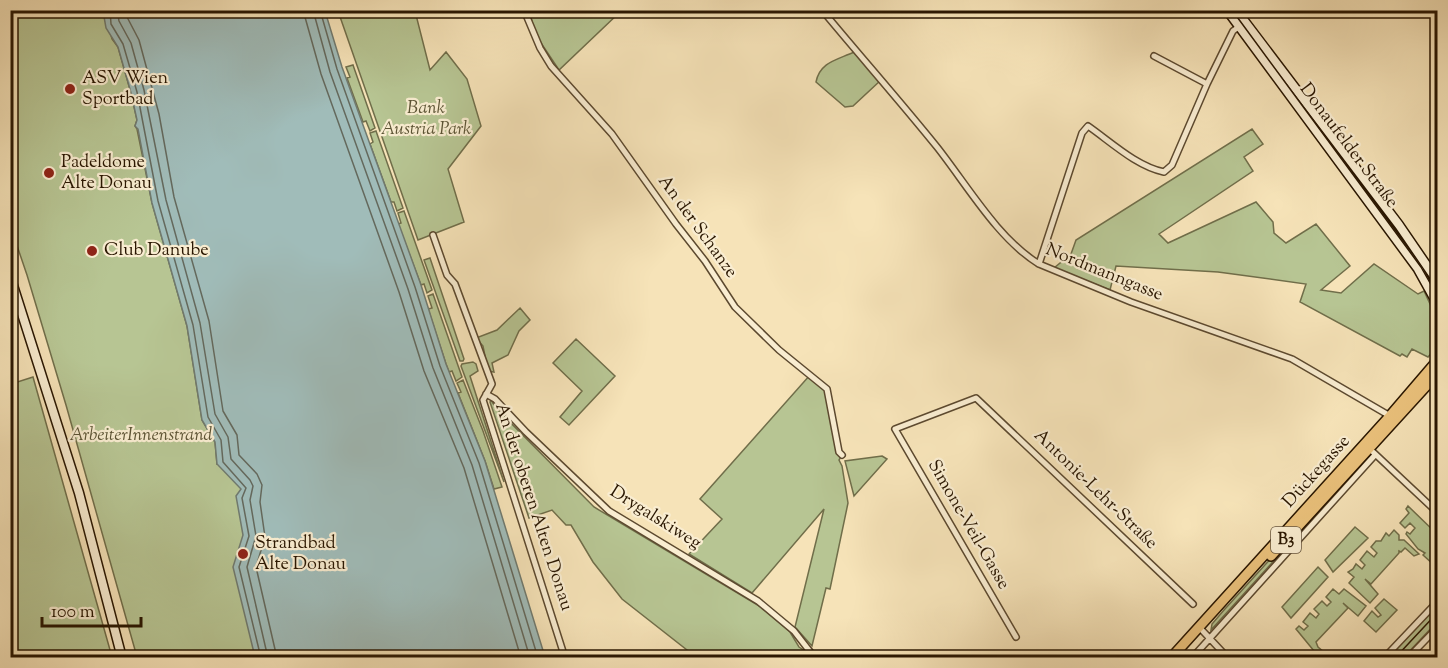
<svg xmlns="http://www.w3.org/2000/svg" width="1448" height="668" viewBox="0 0 1448 668" font-family="'Sorts Mill Goudy',serif">
<style>
.green{fill:#b7c593;stroke:#706e4a;stroke-width:1.5}
.water{fill:#a0bcb9;stroke:#707a6f;stroke-width:1.5}
.lines{fill:none;stroke-linecap:round;stroke-linejoin:round}
.shore{stroke:#64695d;stroke-width:1.5}
.minor-casing{stroke:#5c492f;stroke-width:8}
.secondary-casing{stroke:#291601;stroke-width:11}
.primary-casing{stroke:#291601;stroke-width:12}
.minor{stroke:#f9edd1;stroke-width:5}
.secondary{stroke:#f9edd1;stroke-width:8}
.primary{stroke:#ebc27c;stroke-width:9}
.tram{stroke:#291601;stroke-width:1.5}
.poi-dot{fill:#8f2418;stroke:#f9edd1;stroke-width:2}
.labels{text-anchor:middle;dominant-baseline:central;stroke-width:4.5;stroke-linejoin:round;paint-order:stroke}
.shield{fill:#f9edd1;stroke:#67563f;stroke-width:1.5}
.shield-label{font-size:16px;font-weight:bold;fill:#291601}
.poi-label{font-size:18px;fill:#291601;stroke:#f9edd1;text-anchor:start}
.park-label{font-size:18px;font-style:italic;fill:#5b5334;stroke:#f9edd1}
.street-label{font-size:18px;fill:#291601;stroke:#f9edd1}
</style>
<rect width="100%" height="100%" fill="#f6e3b8"/>
<filter id="stains"><feTurbulence type="fractalNoise" baseFrequency=".00333" numOctaves="4"/><feColorMatrix values="0 0 0 0 .2 0 0 0 0 .09 0 0 0 0 .02 0 0 0 .5 -.17"/></filter>
<radialGradient id="worn" r=".72"><stop offset=".6" stop-color="#630" stop-opacity="0"/><stop offset="1" stop-color="#630" stop-opacity=".3"/></radialGradient>
<!-- green -->
<path class="green" d="M10,11H105L112,39L118,47L131,93L137,120L135,126L137,129L152,203L187,326L202,420L215,442L217,464L263,450L407,657H137L66,405L27,275L11,228Z
M338,11H415L430,70L446,52L467,79L481,126L448,169L464,222L418,240Z
M527,11H621L559,70L535,34L530,14Z
M854,52L881,80L853,106L845,107L816,82C820,62 837,60 854,52Z
M353,65L375,128L370,131L366,121L363,122L347,78L350,77L346,67Z
M1252,129L1263,144L1244,157L1253,171L1159,234L1168,243L1256,202L1273,222L1274,233L1286,243L1316,224L1350,266L1321,290L1341,293L1374,264L1418,294L1424,291L1437,319V347L1428,357L1412,349L1407,357L1402,354L1400,356L1300,302L1306,284L1218,272L1116,266L1110,290L1054,268L1071,254L1076,240Z
M376,131L403,208L397,211L394,202H391L370,144L373,142L370,133Z
M404,211L432,290L427,293L424,284L421,285L398,224L401,223L398,213Z
M430,258L464,359L463,361H460L424,260Z
M433,294L462,377L456,381L452,371L449,372L446,364L428,309L432,308L428,296Z
M520,308L530,320L519,331L508,355L492,363L494,372L488,371L483,346L476,338L497,330Z
M576,339L615,376L569,425L560,417L582,391L553,363Z
M473,362L476,364L478,371L470,376L504,482L461,366L462,364Z
M810,375L827,389L832,401L842,455L839,460L842,466L848,503L830,589L826,588L812,646L795,627L824,509L752,593L689,554L722,519L700,499Z
M33,377L112,657H11V384Z
M463,380L483,431L502,487L494,489L485,461L458,393L461,392L457,383Z
M491,400L496,408L594,507L761,607L790,632L799,647L805,651L810,657H696L622,599L593,562L571,525H566L552,510L529,518L490,402Z
M882,456L887,459L854,496L845,461Z
M1367,457V458L1211,630L1212,624L1224,610L1360,460Z
M1408,506L1437,534V558L1433,564L1423,555L1425,553L1418,549L1406,534L1407,532L1410,534L1415,528L1410,523L1405,528L1400,523L1409,513L1406,509Z
M1355,527L1368,538L1333,572L1325,560Z
M1394,530L1399,535V540H1404L1419,554L1414,556L1405,548L1401,552L1399,551V553L1371,584L1365,579L1378,594L1370,603L1349,583L1354,577L1348,572L1353,569L1356,564L1362,569L1365,565L1360,560L1367,551L1374,557L1377,553L1371,547L1376,541H1381L1386,533L1389,536Z
M1318,567L1328,577L1291,618L1282,607Z
M1333,589L1339,594L1344,589L1366,606L1358,616L1343,603L1348,608L1316,642L1318,647L1330,657H1319L1296,629L1299,626L1304,630L1308,626L1303,622L1310,613L1316,618L1319,614L1314,609L1322,601L1327,606L1331,602L1326,597Z
M1384,599L1397,610L1376,632L1364,621L1372,611L1378,617L1381,615L1375,608Z
M1431,612L1437,618V622L1404,657H1389Z"/>
<!-- water -->
<path class="water" d="M103,11H325L342,67L421,285L446,364L485,461L545,657H255L233,567L243,535L236,496L241,489L217,464L215,442L202,420L187,326L152,203L138,129L135,126L137,120L131,93L118,47L106,28Z"/>
<g class="lines">
<!-- shore -->
<path class="shore" d="M110,10L111,24L123,44L137,92L158,201L193,325L208,417L221,440L223,462L246,488L242,498L249,536L239,567L261,658
M117,10L119,21L131,43L144,90L166,200L200,323L215,414L228,437L231,459L250,480L253,486L250,500L256,536L247,567L268,658
M126,10L127,17L139,40L159,114L174,197L209,321L223,411L237,435L239,455L257,474L262,485L260,502L265,537L256,567L277,658
M303,10L321,74L399,292L424,371L464,468L521,658
M313,10L330,72L408,289L433,368L472,465L530,658
M320,10L337,69L415,287L440,366L479,463L538,658"/>
<defs>
<path id="minor" d="M524,10L540,48L551,66L612,134L676,224L705,261L735,307L779,350L827,389L839,452L842,455
M822,10C860,56 900,101 937,147C967,185 998,239 1039,264L1131,302L1292,359L1390,416
M1154,56L1207,84
M433,235L447,275L455,284L492,384L483,400L565,658
M1039,264L1082,133L1088,126C1111,142 1136,166 1164,172L1172,165L1207,84L1233,31L1240,26
M486,394L495,399L526,432L609,511L758,601L794,631L815,658
M1373,452L1438,513
M1199,627L1228,658
M1016,637L895,429L976,398L1193,604
M1192,658L1375,455
M1384,658L1438,601
M1408,658L1438,627"/>
<path id="secondary" d="M1227,10L1418,269L1438,305
M1236,10L1399,225L1438,282
M10,276L79,493L122,658"/>
<path id="primary" d="M1271,556L1438,373
M1171,658L1390,416L1438,360"/>
</defs>
<!-- minor casing -->
<use href="#minor" class="minor-casing"/>
<!-- secondary casing -->
<use href="#secondary" class="secondary-casing"/>
<!-- primary casing -->
<use href="#primary" class="primary-casing"/>
<!-- minor -->
<use href="#minor" class="minor"/>
<!-- secondary -->
<use href="#secondary" class="secondary"/>
<!-- primary -->
<use href="#primary" class="primary"/>
<!-- tram -->
<path class="tram" d="M1232,10L1421,267L1438,297
M1395,658L1438,612"/>
</g>
<!-- markers -->
<g class="poi-dot">
<circle cx="70" cy="89" r="6"/>
<circle cx="49" cy="173" r="6"/>
<circle cx="92" cy="251" r="6"/>
<circle cx="243" cy="554" r="6"/>
</g>
<g class="labels">
<!-- shield labels -->
<rect class="shield" x="1271" y="527" width="30" height="26" rx="4.5"/>
<g class="shield-label">
<text x="1286" y="540">B3</text>
</g>
<!-- poi labels -->
<g class="poi-label">
<text x="82" y="79">ASV Wien<tspan x="82" dy="21">Sportbad</tspan></text>
<text x="61" y="163">Padeldome<tspan x="61" dy="21">Alte Donau</tspan></text>
<text x="104" y="251">Club Danube</text>
<text x="255" y="544">Strandbad<tspan x="255" dy="21">Alte Donau</tspan></text>
</g>
<!-- park labels -->
<g class="park-label">
<text x="426" y="109">Bank<tspan x="426" dy="21">Austria Park</tspan></text>
<text x="141" y="436">ArbeiterInnenstrand</text>
</g>
<!-- street labels -->
<g class="street-label">
<text transform="translate(1348 146) rotate(53)">Donaufelder Straße</text>
<text transform="translate(697 227) rotate(54)">An der Schanze</text>
<text transform="translate(1104 273) rotate(22)">Nordmanngasse</text>
<text transform="translate(1317 472) rotate(-48)">Dückegasse</text>
<text transform="translate(1095 490) rotate(44)">Antonie-Lehr-Straße</text>
<text transform="translate(533 507) rotate(72)">An der oberen Alten Donau</text>
<text transform="translate(655 518) rotate(32)">Drygalskiweg</text>
<text transform="translate(968 525) rotate(60)">Simone-Veil-Gasse</text>
</g>
</g>
<!-- margin -->
<rect width="1448" height="668" fill="none" stroke="#f6e3b8" stroke-width="36"/>
<rect x="12" y="12" width="1424" height="644" fill="none" stroke="#291601" stroke-width="3"/>
<rect x="18" y="18" width="1412" height="632" fill="none" stroke="#291601" stroke-width="1.5"/>
<!-- scale -->
<path d="M42 617v9h99v-9" fill="none" stroke="#291601" stroke-width="3"/>
<text x="51" y="617" font-size="18" fill="#291601" stroke="#f9edd1" stroke-width="4.5" paint-order="stroke">100 m</text>
<rect width="100%" height="100%" filter="url(#stains)"/>
<rect width="100%" height="100%" fill="url(#worn)"/>
</svg>
